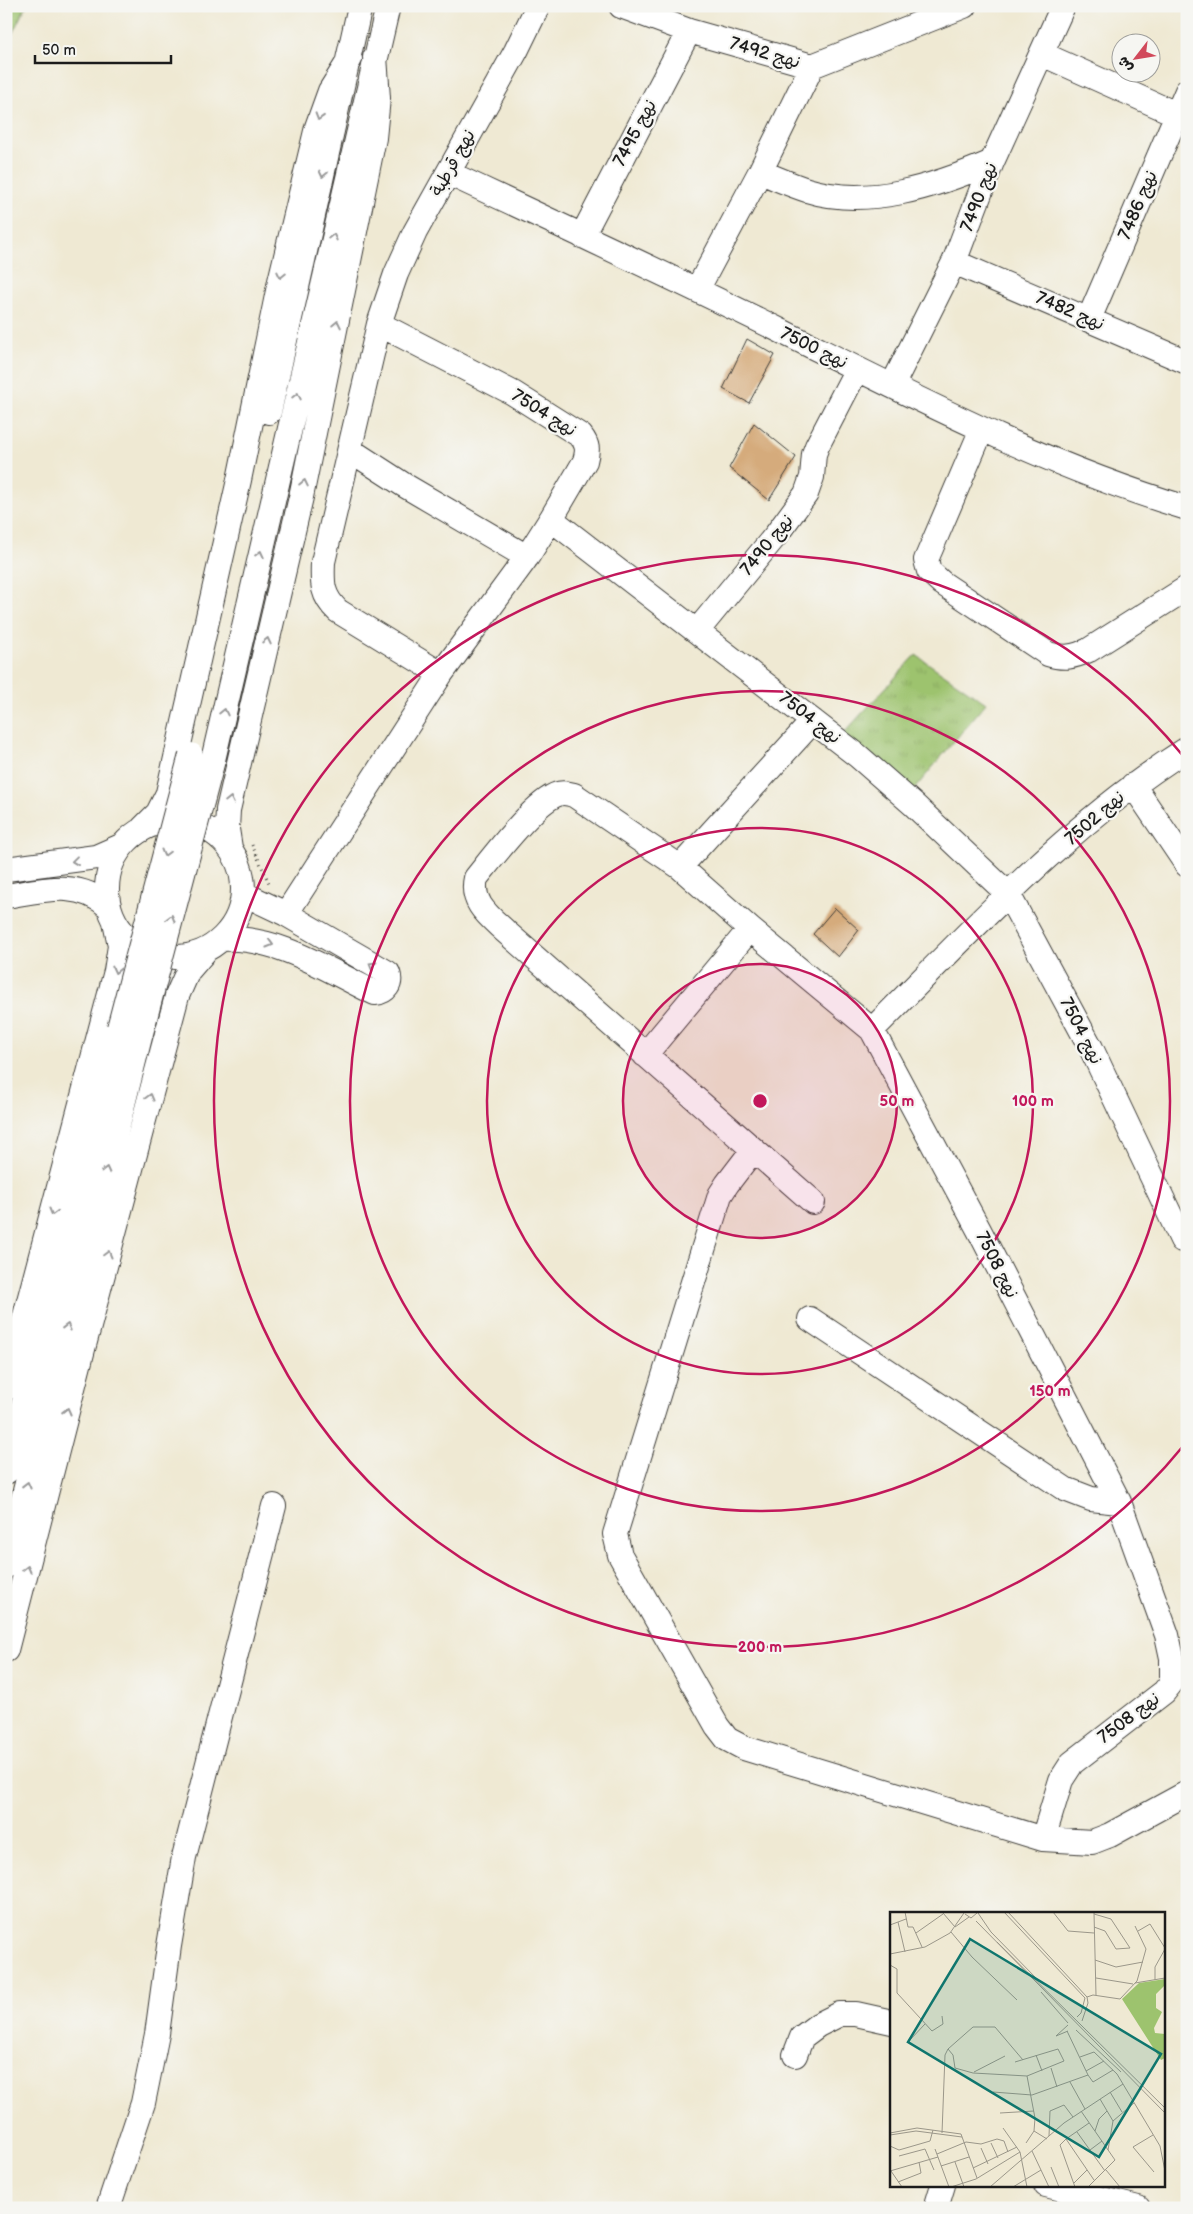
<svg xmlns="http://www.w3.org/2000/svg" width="1193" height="2214" viewBox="0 0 1193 2214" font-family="'Balsamiq Sans','Playpen Sans Arabic',sans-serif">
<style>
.grass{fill:url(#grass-tufts);stroke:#5c7045}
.building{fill:#d5ab7c}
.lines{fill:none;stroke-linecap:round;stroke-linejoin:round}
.minor-casing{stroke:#3c3b37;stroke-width:26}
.path{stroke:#3c3b37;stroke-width:3;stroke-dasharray:1 4;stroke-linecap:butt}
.minor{stroke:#fff;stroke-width:24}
.minor-bridge-casing{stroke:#3c3b37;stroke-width:26;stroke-linecap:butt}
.minor-bridge{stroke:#fff;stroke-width:24}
.oneway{stroke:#999}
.ring{fill:none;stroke:#c2185b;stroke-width:2.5}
.labels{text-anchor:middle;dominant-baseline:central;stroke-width:4.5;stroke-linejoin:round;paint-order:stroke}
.street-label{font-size:18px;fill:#1c1c1c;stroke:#f6f6f2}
.inset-road{fill:none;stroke:#9b978a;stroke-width:1}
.view{fill:#0f766e;fill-opacity:0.15;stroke:#0f766e;stroke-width:2.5}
.inset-edge{fill:none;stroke:#1c1c1c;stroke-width:2.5}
.centre{fill:#c2185b;stroke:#f6f6f2;stroke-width:2.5}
.ring-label{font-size:15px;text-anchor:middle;font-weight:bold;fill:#c2185b;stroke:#f6f6f2;stroke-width:4.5;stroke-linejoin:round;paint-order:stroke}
</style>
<defs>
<pattern id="grass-tufts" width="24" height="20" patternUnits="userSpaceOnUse" patternTransform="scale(1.25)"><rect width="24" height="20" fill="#9dc36e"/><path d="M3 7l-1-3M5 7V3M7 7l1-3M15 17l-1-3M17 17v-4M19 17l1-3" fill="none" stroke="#87a75f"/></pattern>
</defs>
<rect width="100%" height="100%" fill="#f6f6f2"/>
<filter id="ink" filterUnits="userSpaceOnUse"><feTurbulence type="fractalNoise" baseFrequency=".02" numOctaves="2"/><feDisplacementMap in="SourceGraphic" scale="10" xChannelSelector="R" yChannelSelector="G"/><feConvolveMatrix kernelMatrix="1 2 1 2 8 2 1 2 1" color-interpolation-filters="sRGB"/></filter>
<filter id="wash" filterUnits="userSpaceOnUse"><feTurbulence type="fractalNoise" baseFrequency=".0096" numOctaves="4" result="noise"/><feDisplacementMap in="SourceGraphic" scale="20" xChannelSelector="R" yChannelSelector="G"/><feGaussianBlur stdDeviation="1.12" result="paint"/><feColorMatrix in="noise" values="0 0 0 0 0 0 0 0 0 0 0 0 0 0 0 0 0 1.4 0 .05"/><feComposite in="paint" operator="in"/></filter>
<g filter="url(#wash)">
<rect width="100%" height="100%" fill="#efe9d3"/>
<!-- grass -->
<path class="grass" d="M6,6H26L6,46Z
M916,655L986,703L912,792L842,735Z"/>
<g id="blocks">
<!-- building -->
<path class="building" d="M747,339L775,355L749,403L723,389Z
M754,423L796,457L769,500L729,468Z
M835,908L859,930L838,957L813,934Z"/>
</g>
</g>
<g filter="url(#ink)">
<use href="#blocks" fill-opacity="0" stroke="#3c3b37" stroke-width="1"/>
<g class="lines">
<defs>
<path id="minor" d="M621,6L689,31L812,66L964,6
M1042,54L1176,114
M760,172C776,178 791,185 807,190C868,209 936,186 992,162
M448,173C560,225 672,277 783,332C914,397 1046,466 1187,508
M582,236L689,31
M954,262L1187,362
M697,290L760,172L812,66
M1089,319L1187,91
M379,324L513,393L581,436C588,445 588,450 585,461L551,519L858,756L914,805L1008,894L1091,1048L1182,1240
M892,386L954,262L992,162L1063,6
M269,412L360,6
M982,429L926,560L929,571L942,583L1048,654C1064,659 1074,657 1089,650L1187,588
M350,450L404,485L527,557
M697,631L776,535L806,494L812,477L814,454L817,446L857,369
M441,674L338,611C322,596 322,584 323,562L379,324L396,274L415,232L516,51L538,6
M213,760L388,6
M1133,785L1187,865
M107 889a68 68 0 1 1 136 0a68 68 0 1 1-136 0Z
M143,828L158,813L168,793L239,480L280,281L317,127L330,91L350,59
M230,848L227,829L228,810L301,497L374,138L378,98L375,57
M680,867L813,721
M6,869L96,857L121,846
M6,896C43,890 79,879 109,907
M286,914L441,674L527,557L551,519
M222,939C278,936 327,970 375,993C386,992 392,984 388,973L286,914L244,894
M872,1030C969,933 1070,822 1187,749
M645,1055L750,929
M753,1150L727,1184L720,1195L615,1534L620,1555L717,1726L727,1739L744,1748L1043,1839L1092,1842L1110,1835L1187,1793
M813,1202L506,932C489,916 470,903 476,878C493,857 535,801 558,794C563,792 569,794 574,795L680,867L750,929L872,1030L979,1230L1119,1502L1167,1635L1172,1658V1682L1164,1692L1072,1763L1061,1780L1043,1839
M810,1319L1065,1489L1091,1499L1119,1502
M6,1388L116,971L120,946L115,922
M6,1472L119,1028
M6,1566L141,1033
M6,1650L83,1349L177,996L188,971L206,950
M795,2055L802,2037L818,2025L840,2014H856L892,2022
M1046,2185L1138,2208
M108,2208L143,2103L157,2034L169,1946L184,1857L274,1506
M936,2208L943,2185"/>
</defs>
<!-- minor casing -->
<use href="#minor" class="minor-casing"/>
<!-- path -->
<path class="path" d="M252,845L269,883"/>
<!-- minor -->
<use href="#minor" class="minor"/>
<defs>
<path id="minor-bridge" d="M119,1028L191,755
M141,1033L213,760"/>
</defs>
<!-- minor-bridge casing -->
<use href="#minor-bridge" class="minor-bridge-casing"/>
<!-- minor-bridge -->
<use href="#minor-bridge" class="minor-bridge"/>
</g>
<!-- one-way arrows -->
<defs><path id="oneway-chevron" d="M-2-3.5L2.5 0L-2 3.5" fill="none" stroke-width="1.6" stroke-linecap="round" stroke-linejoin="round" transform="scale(1.25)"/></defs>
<g class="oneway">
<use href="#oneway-chevron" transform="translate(319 117) rotate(107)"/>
<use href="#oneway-chevron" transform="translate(323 174) rotate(103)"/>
<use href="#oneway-chevron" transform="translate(333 237) rotate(-77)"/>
<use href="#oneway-chevron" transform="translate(281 275) rotate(103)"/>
<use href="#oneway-chevron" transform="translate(337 324) rotate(-78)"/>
<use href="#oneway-chevron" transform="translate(297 396) rotate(-77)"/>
<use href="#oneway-chevron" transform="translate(304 483) rotate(-78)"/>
<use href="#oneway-chevron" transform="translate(260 554) rotate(-77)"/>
<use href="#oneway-chevron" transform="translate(267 641) rotate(-77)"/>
<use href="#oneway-chevron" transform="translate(224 712) rotate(-77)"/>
<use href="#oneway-chevron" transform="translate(230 800) rotate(-77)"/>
<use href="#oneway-chevron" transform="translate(165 853) rotate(105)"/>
<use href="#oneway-chevron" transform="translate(75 861) rotate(173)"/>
<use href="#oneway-chevron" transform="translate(171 918) rotate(-75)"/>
<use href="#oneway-chevron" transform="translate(270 944) rotate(16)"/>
<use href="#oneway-chevron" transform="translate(372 965) rotate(-150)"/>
<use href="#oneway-chevron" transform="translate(116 970) rotate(103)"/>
<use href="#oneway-chevron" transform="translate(150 1097) rotate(-75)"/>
<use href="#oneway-chevron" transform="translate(106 1170) rotate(-76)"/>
<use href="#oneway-chevron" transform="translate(53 1212) rotate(105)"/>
<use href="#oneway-chevron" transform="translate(108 1254) rotate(-75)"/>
<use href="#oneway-chevron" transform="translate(67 1327) rotate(-76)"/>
<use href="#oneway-chevron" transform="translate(67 1411) rotate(-76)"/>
<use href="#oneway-chevron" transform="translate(27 1485) rotate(-76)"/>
<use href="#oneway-chevron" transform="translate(27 1569) rotate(-76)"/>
</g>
</g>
<!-- distance rings -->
<circle cx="760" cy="1101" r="137" fill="#c2185b" fill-opacity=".12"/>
<g class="ring">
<circle cx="760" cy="1101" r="137"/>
<circle cx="760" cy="1101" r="273"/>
<circle cx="760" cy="1101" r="410"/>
<path d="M1184 1445A546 546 0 1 1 1184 757"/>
</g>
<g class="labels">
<!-- street labels -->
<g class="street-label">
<text transform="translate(765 53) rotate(16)">نهج 7492</text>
<text transform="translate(635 133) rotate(-62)">نهج 7495</text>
<text transform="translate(453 163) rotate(-61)">نهج قرطبة</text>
<text transform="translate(979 197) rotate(-69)">نهج 7490</text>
<text transform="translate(1138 205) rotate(-67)">نهج 7486</text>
<text transform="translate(1070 311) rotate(23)">نهج 7482</text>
<text transform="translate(814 348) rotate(26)">نهج 7500</text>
<text transform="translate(544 413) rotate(32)">نهج 7504</text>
<text transform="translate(767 545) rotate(-51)">نهج 7490</text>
<text transform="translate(810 718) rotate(38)">نهج 7504</text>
<text transform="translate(1095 818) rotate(-41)">نهج 7502</text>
<text transform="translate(1081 1031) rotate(63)">نهج 7504</text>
<text transform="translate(997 1265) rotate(63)">نهج 7508</text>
<text transform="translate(1129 1718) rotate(-37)">نهج 7508</text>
</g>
</g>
<!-- overview -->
<g transform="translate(890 1912)">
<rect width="275" height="275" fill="#efe9d3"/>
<path d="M275,67V73L266,82V96L272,100L264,116L265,121L275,122V146L271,148L232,87L249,71Z" fill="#9dc36e"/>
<path class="inset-road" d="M15,0L18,15H23L32,35M114,0L195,86L191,101L187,105M118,0L197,85L198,91L192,109M163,0L178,19L204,21M53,1L65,15M88,1L101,20L146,66M204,1L206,83M75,2L81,6L87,1M204,2L221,7L240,36L226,37L215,19L204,15M86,9L275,201M8,10L15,40M0,13L16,7M65,15L79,5M248,19L260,12L275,36M61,20L82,45L127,88M26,21L53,2M107,30L275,196M0,42L35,35L60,21L74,1M205,48L226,55L253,50M0,53L7,57V81L42,119L53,112L52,104M206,66L243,72M265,68V55L275,37M245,71L275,66M151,80L178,111M197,85L203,83L230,87L247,69L256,37L245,14M186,118L231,160M177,119L198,163M178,119L166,124L178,113M19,129L35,112M58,137L63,143L65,156L83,161L137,164L174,149L168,137L125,150M146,143L152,159M190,145L204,140L227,162L270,234L275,259M161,156L167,175M196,159L214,149M84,160L115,144M180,170L195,197M103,180L142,183L198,163L203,170L223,158M220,180L232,200M210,187L223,209M191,199L225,248L198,275M110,201L144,199M199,211L176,227L204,268M113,216L130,240L137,275M144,219L157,227M205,219L209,207L217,199M187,220L215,259M0,221L27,216L71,222L87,266M52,221L55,143L58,137L83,115H105L133,148M0,223L26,219L72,225M263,223L243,235L264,260M159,224L160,199L174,193L183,205M176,227L170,233L185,275M101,231L108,246M136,231L144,219L145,206L137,164M0,234L9,238L40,229L43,218M91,236L98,252M45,237L59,275M200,238L212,229M218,238L223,209L244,191M142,239L159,275M47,242L76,230L91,232L107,227L114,229L118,240M9,244L35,237L44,258M65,250L74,275M51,254L79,245M161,255L169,275M83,256L127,235M216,258L230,275M0,259L48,245M1,259L12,275M8,270L31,261L29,250M184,271L197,258M61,275L86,267L130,240M100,275L174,211L233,172M123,275L151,258"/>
<path class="view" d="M80,27L271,142L209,245L18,130Z"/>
<rect width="275" height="275" class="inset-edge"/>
</g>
<circle cx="760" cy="1101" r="8" class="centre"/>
<g class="ring-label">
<text x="897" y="1106">50 m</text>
<text x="1033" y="1106">100 m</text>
<text x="1050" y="1396">150 m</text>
<text x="760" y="1652">200 m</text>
</g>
<!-- margin -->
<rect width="1193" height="2214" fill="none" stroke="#f6f6f2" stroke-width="25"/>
<!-- north arrow -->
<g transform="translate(1136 58) rotate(239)"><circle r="24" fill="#f6f6f2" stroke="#9f9f9c"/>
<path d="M0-4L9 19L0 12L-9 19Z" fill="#d1495b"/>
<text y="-8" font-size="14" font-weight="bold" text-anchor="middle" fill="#1c1c1c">ش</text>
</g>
<!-- scale -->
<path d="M35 55v8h136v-8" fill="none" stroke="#1c1c1c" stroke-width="2.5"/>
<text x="42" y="55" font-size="15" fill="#1c1c1c" stroke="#f6f6f2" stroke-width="4" paint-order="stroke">50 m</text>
</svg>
